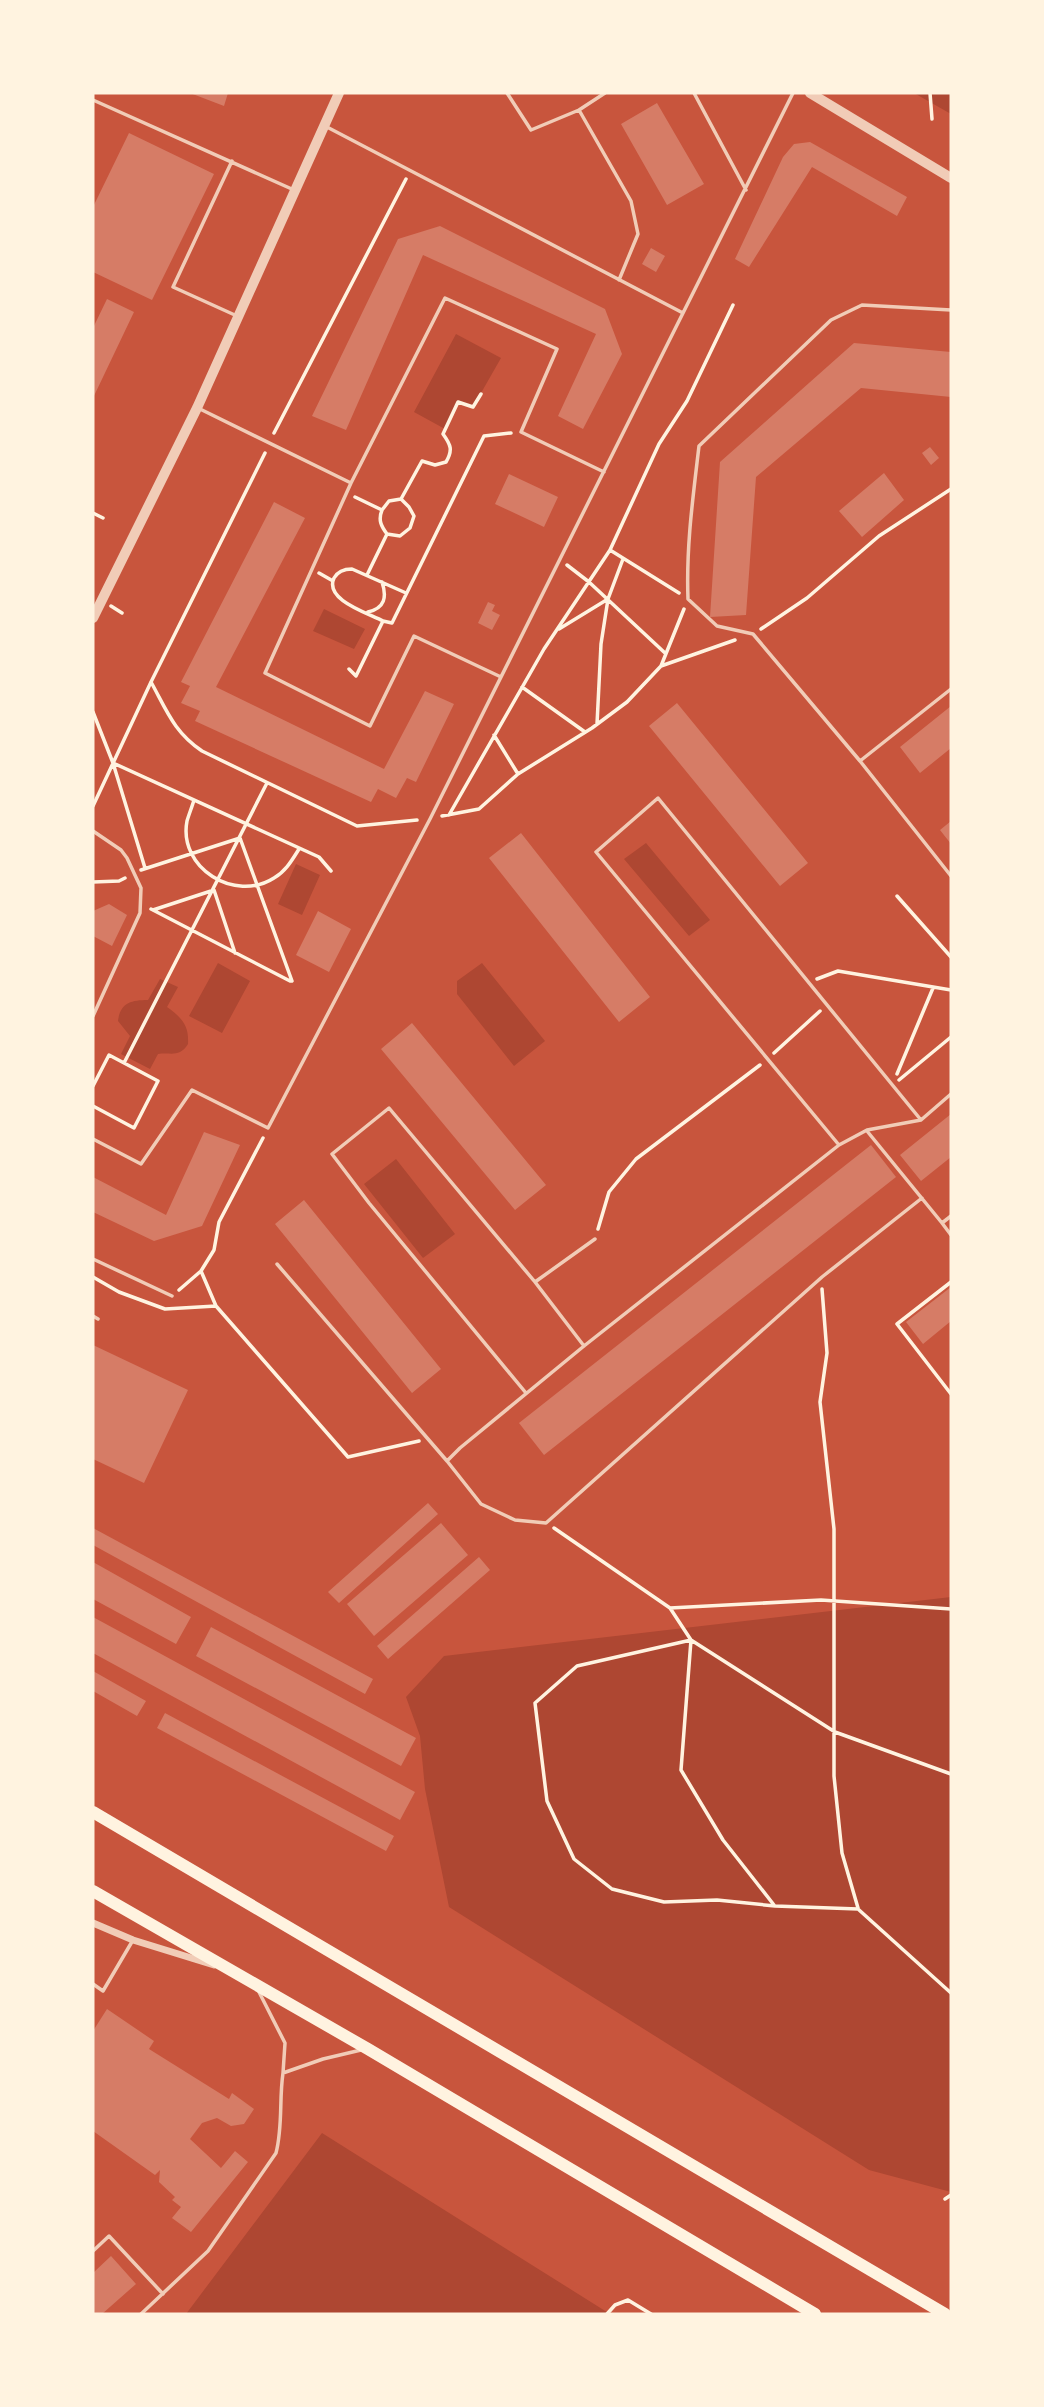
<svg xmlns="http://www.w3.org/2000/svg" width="1044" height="2407" viewBox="0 0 1044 2407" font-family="'Noto Sans',sans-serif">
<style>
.green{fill:#ae4732}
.building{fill:#d67c66}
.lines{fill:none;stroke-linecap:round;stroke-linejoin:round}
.path{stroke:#fff3e0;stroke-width:3.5}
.service{stroke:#f1ccb7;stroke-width:3.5}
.minor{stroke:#f1ccb7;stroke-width:7}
.tertiary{stroke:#f1ccb7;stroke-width:10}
.trunk{stroke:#fff3e0;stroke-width:12}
</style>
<rect width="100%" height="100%" fill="#c8553d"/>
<!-- green -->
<path class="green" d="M914,93H951V114Z
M456,334L501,358L473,407L458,402L445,429L414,412Z
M324,609L365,629L354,649L313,631Z
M646,843L710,920L689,936L624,859Z
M296,864L320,875L302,915L278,904Z
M218,963L250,981L222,1033L189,1016Z
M482,963L545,1041L514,1066L457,994V981Z
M160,979L178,987L167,1007C182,1018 189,1025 188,1044C179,1058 172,1052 158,1054L150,1069L121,1054L130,1036L118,1021C120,1003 131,1000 148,1000Z
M396,1159L455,1234L423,1258L364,1184Z
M951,1597V2192L869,2170L449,1907L425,1789L420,1736L406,1697L444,1656Z
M322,2133L610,2314H186Z"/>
<!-- building -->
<path class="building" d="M190,93H228L224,106Z
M657,103L704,184L667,205L621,124Z
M129,133L214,174L152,300L93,272V207Z
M810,142L907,197L897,216L812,167L749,267L735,259L783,157L794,144Z
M440,226L605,309L622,354L583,429L558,416L596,334L423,255L346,430L312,416L398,239Z
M651,248L665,256L656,272L642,264Z
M107,299L134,312L93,398V328Z
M854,343L951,352V397L861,388L756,477L746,615L710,617L720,462Z
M930,447L939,458L931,465L922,453Z
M884,473L904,500L862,537L839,511Z
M509,474L558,497L544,527L495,504Z
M274,502L305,518L216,687L384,769L425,691L454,704L416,782L407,778L396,798L378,789L371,802L195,721L200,711L181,703L190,686L181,682Z
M488,602L495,605L492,611L500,615L492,630L478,623Z
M677,703L808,863L780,886L649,726Z
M951,706V748L920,773L900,747Z
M951,821V844L940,830Z
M521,833L650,997L619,1022L489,858Z
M109,904L127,915L112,946L93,936V911Z
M318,911L351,929L329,972L296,955Z
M412,1023L546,1185L515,1210L381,1049Z
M951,1114V1157L921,1181L900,1155Z
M204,1132L240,1145L202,1226L154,1241L93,1212V1177L166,1215Z
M871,1145L896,1177L544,1455L519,1423Z
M304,1200L441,1369L412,1393L275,1224Z
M951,1287V1321L923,1344L906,1322Z
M93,1345L188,1390L144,1483L93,1459Z
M428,1503L438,1514L339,1603L328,1592Z
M441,1523L468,1555L374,1636L347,1604Z
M93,1528L373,1679L365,1694L93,1545Z
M479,1557L490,1570L388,1659L377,1646Z
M93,1562L191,1617L176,1644L93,1599Z
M93,1617L415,1792L400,1820L93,1653Z
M211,1627L416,1738L401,1766L196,1656Z
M93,1671L146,1701L137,1716L93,1691Z
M165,1713L394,1836L386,1851L157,1728Z
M107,2009L154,2041L149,2049L229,2099L232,2093L254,2109L244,2124L231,2126L217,2118L202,2123L190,2139L221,2168L235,2151L248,2162L191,2232L172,2218L181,2207L172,2200L175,2197L159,2182L160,2170L155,2175L93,2131V2031Z
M111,2256L136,2284L102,2314H93V2273Z"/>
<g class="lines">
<!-- path -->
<path class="path" d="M930,93L932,119
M274,433L406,179
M355,497L382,510L389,501L401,499L409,507L414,516L410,528L400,536L387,534C381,526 378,520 382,510
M401,499L422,461L435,465L446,462C453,450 451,445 443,434L458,402L473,407L481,394
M93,513L103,518
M610,550L679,593
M567,565L589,582L665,653
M319,573L333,581
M367,575L387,534
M111,606L122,613
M368,612C385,608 387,597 382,582
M383,621C368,613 324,600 334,578C338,571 344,569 352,569L406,593
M559,629L608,599
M761,629L807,598L879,536L951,489
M661,666L735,640
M349,669L356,676L383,621L392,623L484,436L511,433
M151,682C167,711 174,732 202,751L357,826L417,820
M522,687L585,732
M93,712L113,763L319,857L331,871
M597,724L601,644L608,599L623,559
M494,735L518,774
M113,763L145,868
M194,800C192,807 189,814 187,821C178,868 235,903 274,878C286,871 292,860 299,849
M93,806L151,682L265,453
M449,815L544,649L610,550L659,444L687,401L733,305
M442,816L479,809L518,774L592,728L627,702L661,666L684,609
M141,870L240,838L292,981
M93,882L119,881L125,878
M897,896L951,957
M151,909L290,981
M153,910L214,890L235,953
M817,979L838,971L951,990
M774,1053L820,1011
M124,1063L267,783
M897,1074L933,988
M899,1080L951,1037
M93,1086L109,1055L158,1081L134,1128L93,1106
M598,1229L609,1192L636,1159L760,1065
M201,1271L216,1306L348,1457L419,1441
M93,1277L119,1292L165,1309L216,1306
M951,1282L897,1324L951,1394
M822,1289L827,1353L820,1402L834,1529V1776L842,1853L858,1908
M179,1290L201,1271L214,1250L219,1222L263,1138
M554,1528L670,1608L691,1640L835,1732L951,1774
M670,1608L821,1600L951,1609
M691,1640L577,1666L535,1703L547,1801L574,1859L612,1889L664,1902L717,1900L775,1906L858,1909L951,1993
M691,1640L681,1770L723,1840L774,1905
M945,2199L951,2195
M607,2314L615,2305L628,2300L651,2314"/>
<!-- service -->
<path class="service" d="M507,93L531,130L579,110L631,201L638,234L619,280
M694,93L746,190
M93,100L294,190
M579,110L605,93
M325,126L683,313
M232,161L173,287L237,316
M951,310L862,305L831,320L699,446C693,497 686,547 688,599L717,626L753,634L860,761L951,876
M200,409L351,483L445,298L557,349L521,432L604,472
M351,483L265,673L370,726L414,636L501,677
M860,761L951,689
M93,831L121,850L127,858L141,888L140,913L93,1016
M867,1131L942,1223L951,1216
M93,1139L141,1164L192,1090L268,1128L430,819L793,93
M839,1145L596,852L658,798L921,1120
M922,1198L822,1277L546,1523L515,1520L481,1504L447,1461L460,1448L584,1346L839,1145L867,1130L921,1120L951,1094
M942,1223L951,1235
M93,1259L172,1296
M277,1264L447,1461
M535,1282L595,1239
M93,1316L98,1319
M526,1393L369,1203L332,1154L389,1108L535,1282L584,1346
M93,1984L103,1991L133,1940
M259,1992L285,2043L283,2073L323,2059L361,2050
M93,2251L109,2236L163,2294
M141,2314L208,2251L276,2153C283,2126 279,2100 283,2073"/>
<!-- minor -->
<path class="minor" d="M93,1923L133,1940L214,1965"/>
<!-- tertiary -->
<path class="tertiary" d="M810,93L951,178
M93,618L197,408L339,93"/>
<!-- trunk -->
<path class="trunk" d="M93,1812L945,2314
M93,1891L368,2049L815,2314"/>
</g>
<!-- border -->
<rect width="1044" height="2407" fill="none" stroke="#fff3e0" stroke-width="189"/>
</svg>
